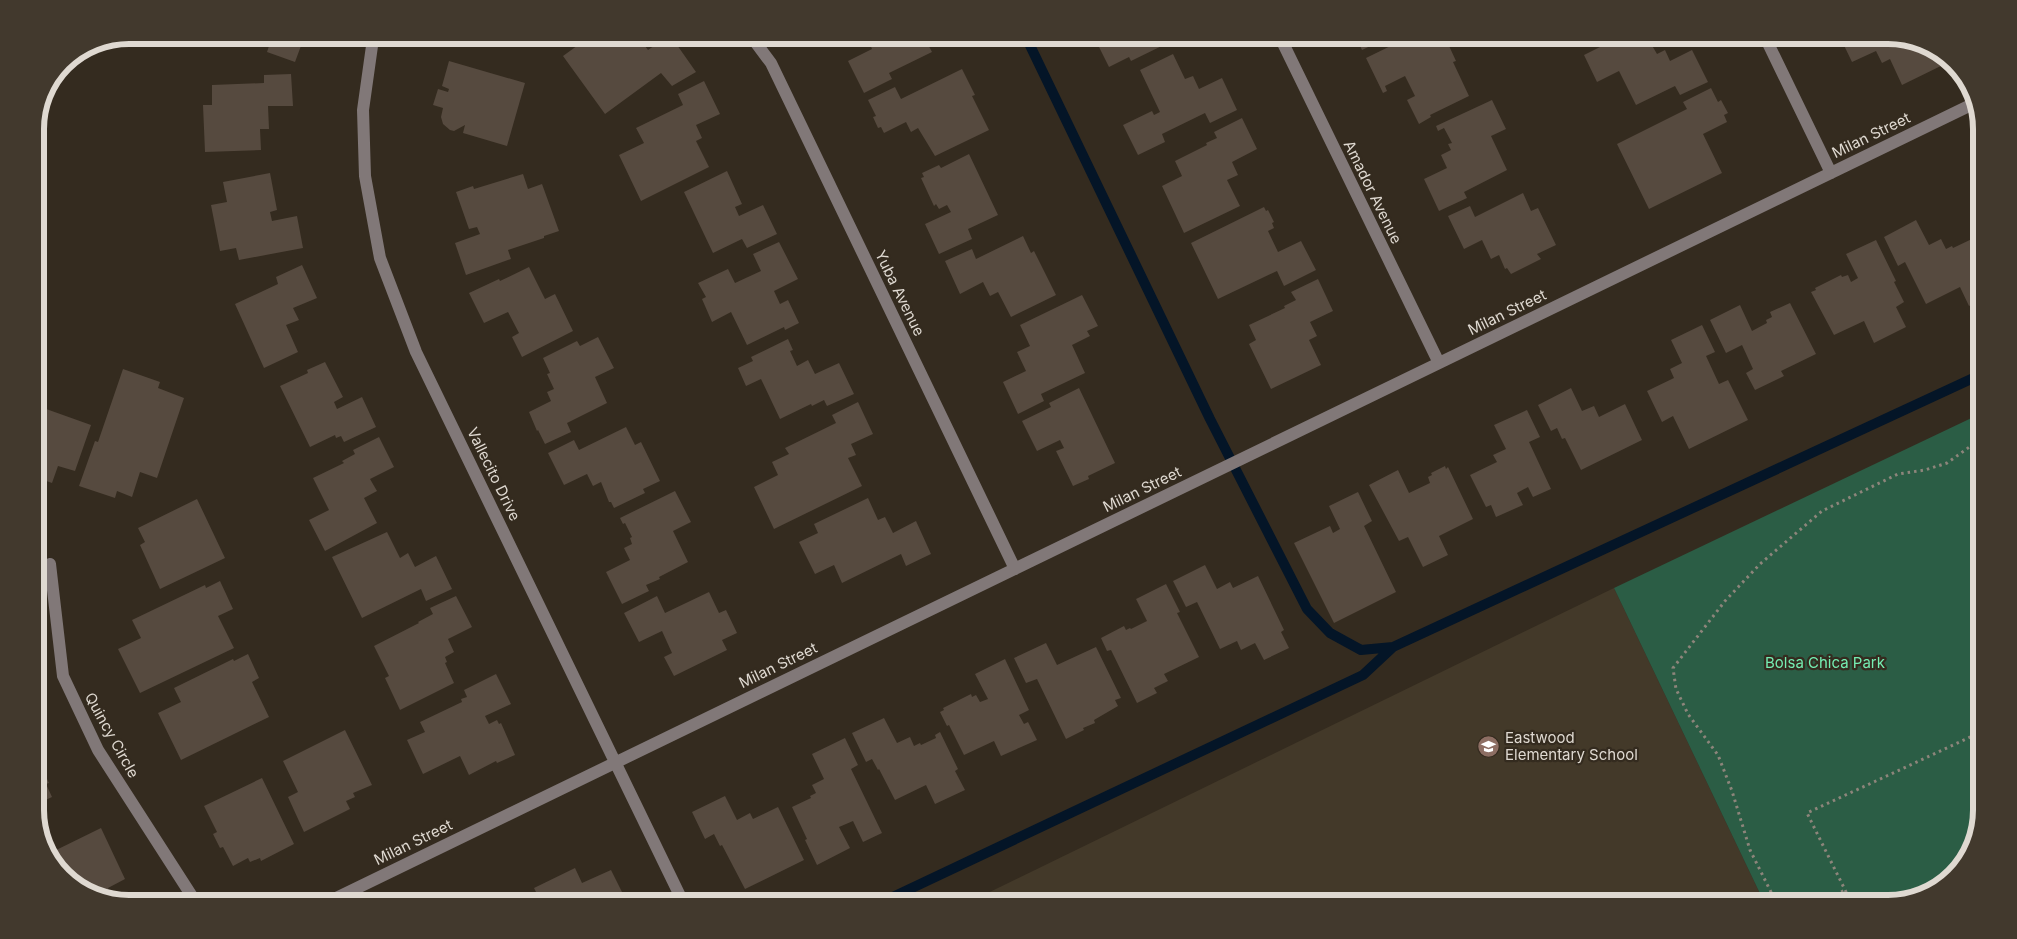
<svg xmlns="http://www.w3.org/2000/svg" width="2017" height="939" viewBox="0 0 2017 939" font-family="Inter,sans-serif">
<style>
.education{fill:#433929}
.green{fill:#2b5d45}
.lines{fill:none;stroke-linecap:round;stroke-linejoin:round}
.stream{stroke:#041527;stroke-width:10}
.building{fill:#564a3f}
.path{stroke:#8d857b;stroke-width:3;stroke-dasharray:2.5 4;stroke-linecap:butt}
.minor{stroke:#817878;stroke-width:12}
.labels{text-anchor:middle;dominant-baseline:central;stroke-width:4.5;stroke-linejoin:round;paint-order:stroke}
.street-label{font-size:15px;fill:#dfd9d1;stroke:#342b1f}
.park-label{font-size:15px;fill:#75eeb3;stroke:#342b1f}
.poi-label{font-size:15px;fill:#dfd9d1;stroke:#342b1f;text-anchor:start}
.rim{fill:none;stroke:#dfd9d1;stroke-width:6}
</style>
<rect width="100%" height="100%" fill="#342b1f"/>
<!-- education -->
<path class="education" d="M1614,588L1765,904H965Z"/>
<!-- green -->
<path class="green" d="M1982,413V810L1975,846L1941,888L1888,904H1765L1614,588Z"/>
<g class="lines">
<!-- stream -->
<path class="stream" d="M1025,35L1210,419L1307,609L1330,633L1361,650L1393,647L1982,374
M878,904L1363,675L1393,647"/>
</g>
<!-- building -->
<path class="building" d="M239,35H305L295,62L267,52L269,46Z
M592,35H621L624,39L635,41L639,38L648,50L670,35L696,72L672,86L661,73L605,114L563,56Z
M871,35H923L932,52L889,73L892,79L864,93L848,61L872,49L867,37Z
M1095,35H1174L1176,39L1131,61L1129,57L1109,67L1094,37Z
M1355,35H1388L1389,37L1362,50Z
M1413,35H1444L1456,61L1453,62L1469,96L1430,115L1431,117L1419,124L1407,100L1415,96L1405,76L1385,86L1387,91L1383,93L1366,58Z
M1565,35H1594L1571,46Z
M1624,35H1644L1648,43L1650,42L1657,54L1665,50L1670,61L1692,50L1708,82L1680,95L1675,86L1636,105L1619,71L1597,82L1584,55Z
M1839,35H1888L1924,42L1949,62L1902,85L1890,59L1882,63L1876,51L1852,62Z
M1173,54L1185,79L1193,76L1199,89L1222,78L1237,110L1210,123L1205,113L1162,134L1165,142L1138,155L1123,125L1152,111L1154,115L1160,112L1140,70Z
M449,61L525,83L507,146L463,133L465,125L454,131L450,130L443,124L441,117L443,108L433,105L438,89L448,92L449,89L442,86Z
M962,69L975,95L972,96L989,130L935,156L918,128L911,132L906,122L884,133L881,127L878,128L873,117L876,116L868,100L895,87L901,99Z
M291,74L293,106H268L269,129H260L261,150L205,152L203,105H212V85L264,83V75Z
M704,81L720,114L696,125L702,138L696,141L709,167L641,201L619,155L644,143L636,128L683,105L678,94Z
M1711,88L1718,102L1721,100L1728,113L1724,115L1727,122L1703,134L1722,173L1649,209L1617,144L1687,109L1683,102Z
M1492,100L1506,129L1491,136L1507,170L1464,192L1467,198L1439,211L1424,179L1447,168L1441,155L1451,150L1448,144L1452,143L1444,128L1438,131L1436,126Z
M1242,118L1257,149L1232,162L1238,175L1227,180L1240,206L1184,233L1162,186L1182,176L1175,161L1207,145L1206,143L1217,138L1214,132Z
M969,154L998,215L968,229L972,239L939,254L925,224L951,212L947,205L939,209L936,204L934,206L921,178L924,177L922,173L939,165L941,168Z
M727,171L742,204L735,207L739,216L763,205L777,234L747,248L742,239L713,253L684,192Z
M270,173L277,210L270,212L272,221L297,216L303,248L239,260L236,248L220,251L211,205L227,202L223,182Z
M523,174L528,189L542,184L559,231L544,236V238L508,250L511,259L466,275L455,243L480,234L477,227L469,229L456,192L473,186L474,189Z
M1523,193L1531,211L1538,208L1556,245L1537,254L1541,259L1511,274L1507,268L1505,269L1499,255L1491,259L1482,240L1464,249L1448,216L1470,206L1475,217Z
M1264,207L1266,211L1268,210L1274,222L1272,223L1274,228L1268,231L1278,252L1301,241L1316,270L1284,286L1277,271L1218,299L1191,243Z
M1916,220L1929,245L1941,239L1946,249L1952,246L1953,248L1974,238L1982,255V300L1969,306L1960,287L1926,304L1905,262L1898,266L1884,237Z
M1023,236L1031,253L1034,251L1056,295L1011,317L998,292L990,296L983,282L960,294L945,261L972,249L976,259Z
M1876,240L1896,281L1894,282L1904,302L1896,307L1906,327L1874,343L1864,321L1834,335L1811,292L1816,290L1815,288L1841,275L1842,277L1848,275L1851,282L1858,278L1846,254Z
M779,242L798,279L774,291L780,304L788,300L799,323L785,330L784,327L747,345L731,312L712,322L702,299L706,297L698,283L728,269L735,283L761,271L753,254Z
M302,265L317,298L293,308L299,320L286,325L298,352L264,368L235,304L278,284L276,277Z
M529,267L545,299L555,294L573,331L522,357L512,337L519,333L508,312L484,323L469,293L499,279L500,281Z
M1318,279L1333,311L1310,322L1317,336L1309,340L1321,365L1271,389L1249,344L1256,340L1249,325L1285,308L1284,306L1296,300L1291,292Z
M1082,295L1098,326L1087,331L1090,336L1072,345L1085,373L1041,394L1044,401L1018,414L1003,382L1026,371L1017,352L1030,346L1020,325Z
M1790,303L1816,354L1781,371L1784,376L1755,390L1746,373L1753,369L1742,345L1726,353L1710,320L1740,305L1752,331L1767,323L1766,320L1772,317L1770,312Z
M1702,325L1715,352L1706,356L1719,384L1728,380L1748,420L1689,449L1673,416L1662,422L1647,391L1674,378L1670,369L1682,363L1671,340Z
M598,337L614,368L595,377L607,403L567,423L571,432L545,444L538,430L537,431L529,412L551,401L547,392L554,389L547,374L550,373L543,358L577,341L580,346Z
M788,339L793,350L790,351L797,366L808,360L815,374L839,363L854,394L827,406L824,400L812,406L811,404L780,419L761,379L746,386L738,368L753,361L751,357Z
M325,362L343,397L334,402L337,409L362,397L376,427L344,442L341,436L336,438L335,435L310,447L280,386L308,373L307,370Z
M123,369L160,382L158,388L184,398L157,478L140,472L132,497L117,491L115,498L79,486L95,441L98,442Z
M1079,388L1115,463L1088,476L1089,479L1073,486L1056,451L1064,448L1060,440L1037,451L1022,421L1051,407L1049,403Z
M1571,388L1582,411L1594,406L1599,417L1625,404L1642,440L1581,470L1565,438L1562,439L1557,428L1551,431L1538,405Z
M858,402L873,434L851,444L856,455L848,458L862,486L774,529L754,487L778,475L772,462L789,454L785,448L836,423L832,415Z
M35,405L91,425L75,471L58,466L52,483L35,477Z
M1527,410L1540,437L1529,442L1551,489L1533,497L1528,487L1517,493L1523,505L1496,517L1491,505L1486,507L1470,475L1497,462L1493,455L1506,449L1494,425Z
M626,427L635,445L641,442L660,481L643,489L645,493L614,508L611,502H609L601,482L593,486L587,474L564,485L548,453L574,440L579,450Z
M379,437L394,467L370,479L377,491L364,498L377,523L325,551L309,520L329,510L313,478L344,463L342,461L355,454L353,450Z
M1445,466L1446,469L1448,467L1473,519L1439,536L1448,555L1423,567L1408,537L1399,541L1369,485L1398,470L1409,493L1430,483L1428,477L1432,475L1431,473Z
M675,491L691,522L673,531L688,562L659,577L660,579L646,585L649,591L622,604L606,572L630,560L624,548L632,544L630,538L632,537L625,523L623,524L620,518Z
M1358,492L1372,521L1364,526L1396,592L1334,623L1294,543L1330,526L1333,533L1340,529L1329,506Z
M868,498L878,520L885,517L893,533L916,521L931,554L906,566L901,554L842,583L834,565L815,574L799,542L818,533L814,524Z
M197,499L225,558L160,589L140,545L145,542L138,528Z
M387,532L400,558L408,553L415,567L436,556L452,589L426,601L421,589L362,618L332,557Z
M1205,565L1217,589L1230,582L1233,588L1258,576L1284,630L1281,632L1289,648L1264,660L1255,643L1241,650L1237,641L1220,649L1197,602L1186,607L1173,581Z
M220,581L233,609L218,616L234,648L140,693L118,649L141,638L132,620L205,585L206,588Z
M1166,584L1180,612L1177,613L1199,657L1164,674L1168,681L1154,688L1157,693L1137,703L1111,650L1107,651L1101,638L1124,626L1126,630L1130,628L1131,629L1147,621L1136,599Z
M709,592L719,613L726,610L737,633L722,640L727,650L674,676L664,657L672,653L662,631L639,642L624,613L657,596L665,613Z
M456,596L472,627L448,639L454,652L445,657L447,662L445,663L454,683L400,710L385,678L389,676L374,646L419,623L418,622L433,614L430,608Z
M1046,643L1057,665L1096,647L1121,698L1115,700L1118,706L1094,720L1095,723L1083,728L1084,730L1066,739L1037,679L1026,683L1014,658Z
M248,654L259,678L252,682L269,717L181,760L158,713L181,702L174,688L233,659L234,661Z
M1005,659L1029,710L1019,715L1024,724L1028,722L1037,740L1001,756L994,741L964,755L949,725L947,726L940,712L944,710L943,708L971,694L972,697L976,695L980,702L988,699L975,674Z
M496,674L511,704L485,716L489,724L497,720L499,724L501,723L515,755L497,763L496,761L469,775L460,756L423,774L407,740L425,732L420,722L462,702L461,699L467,697L464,690Z
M884,718L897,743L910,737L914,746L920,743L921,745L936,738L935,735L940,732L958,769L955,771L965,790L935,804L926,785L895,800L879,769L878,770L872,759L866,762L852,733Z
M345,730L372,785L353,793L355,797L346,801L350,809L304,832L288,797L298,792L283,761Z
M845,738L858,765L851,769L882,833L863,842L853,821L839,827L850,848L817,865L805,840L807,839L792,807L811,798L810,796L816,793L812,785L824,779L812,754Z
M35,755L49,783L46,784L52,797L35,805Z
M262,778L294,844L261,861L260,858L250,862L248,858L233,866L223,847L220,848L213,834L217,832L204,806Z
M725,796L737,820L750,813L753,819L778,807L804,860L745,889L722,845L720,846L714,834L705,839L692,812Z
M101,828L125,879L108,888L113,901L93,897L51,863L48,854Z
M575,868L582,883L611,870L628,904H542L534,888Z
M525,892L531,904H501Z"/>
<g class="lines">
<!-- path -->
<path class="path" d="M1777,904L1750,850L1732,791L1718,755L1688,714L1676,689L1673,668L1725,601L1760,564L1822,511L1898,474L1925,470L1947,463L1982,438
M1818,904L1845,890
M1852,904L1807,813L1979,733L1982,739"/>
<!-- minor -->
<path class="minor" d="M375,35L372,46L363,110L365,176L380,258L416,352L684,904
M750,35L771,63L1015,569
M1279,35L1439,363
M1764,35L1831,173
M50,564L63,676L98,750L197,904
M324,904L1975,103"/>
</g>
<!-- icons -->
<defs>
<symbol id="school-disc" viewBox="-11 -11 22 22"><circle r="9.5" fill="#8d6e63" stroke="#342b1f"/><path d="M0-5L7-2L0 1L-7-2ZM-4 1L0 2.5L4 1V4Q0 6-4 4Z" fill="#fff"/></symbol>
</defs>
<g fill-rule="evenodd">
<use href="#school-disc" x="1476" y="734" width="25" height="25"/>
</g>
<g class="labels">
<!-- street labels -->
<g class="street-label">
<text transform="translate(1871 135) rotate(-26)">Milan Street</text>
<text transform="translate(1373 192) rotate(64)">Amador Avenue</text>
<text transform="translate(900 293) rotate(64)">Yuba Avenue</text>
<text transform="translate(1507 312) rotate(-26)">Milan Street</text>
<text transform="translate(494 474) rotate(64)">Vallecito Drive</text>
<text transform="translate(1142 489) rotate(-26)">Milan Street</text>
<text transform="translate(778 665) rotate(-26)">Milan Street</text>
<text transform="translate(112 735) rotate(61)">Quincy Circle</text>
<text transform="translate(413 842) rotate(-26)">Milan Street</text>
</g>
<!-- park labels -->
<g class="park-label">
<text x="1825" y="662">Bolsa Chica Park</text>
</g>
<!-- poi labels -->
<g class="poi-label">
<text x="1505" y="737">Eastwood<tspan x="1505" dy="17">Elementary School</tspan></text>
</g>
</g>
<!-- crop -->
<path d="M0 0H2017V939H0ZM129 44H1888A85 85 0 0 1 1973 129V810A85 85 0 0 1 1888 895H129A85 85 0 0 1 44 810V129A85 85 0 0 1 129 44Z" fill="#42392d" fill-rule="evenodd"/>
<path class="rim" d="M129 44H1888A85 85 0 0 1 1973 129V810A85 85 0 0 1 1888 895H129A85 85 0 0 1 44 810V129A85 85 0 0 1 129 44Z"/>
</svg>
